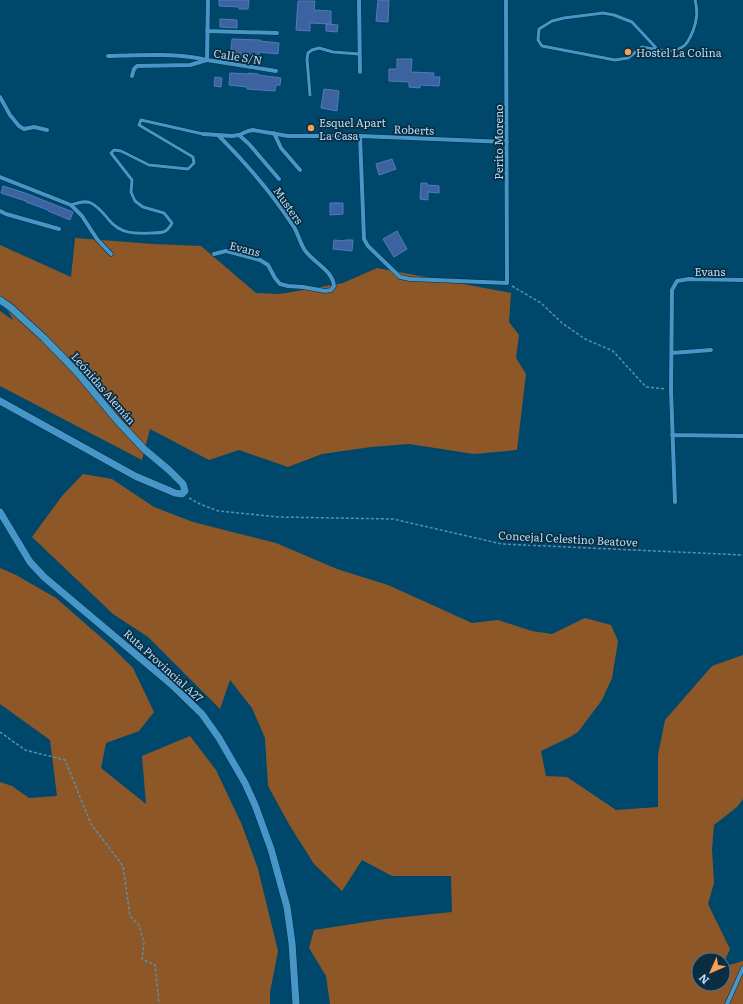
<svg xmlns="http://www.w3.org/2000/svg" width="743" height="1004" viewBox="0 0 743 1004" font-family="Literata,serif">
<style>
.green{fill:#8e5727}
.building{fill:#3c63a0;stroke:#537bba}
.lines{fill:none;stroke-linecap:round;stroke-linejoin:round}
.service-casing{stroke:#002d45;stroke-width:4}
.minor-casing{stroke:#002d45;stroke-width:5}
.tertiary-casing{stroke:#002d45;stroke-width:8}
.path{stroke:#5990af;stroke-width:1.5;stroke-dasharray:3 2;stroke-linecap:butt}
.service{stroke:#4796c8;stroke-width:3}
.minor{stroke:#4796c8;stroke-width:4}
.tertiary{stroke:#4796c8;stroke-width:7}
.poi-dot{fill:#fa9f4f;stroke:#0a2d41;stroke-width:1.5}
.labels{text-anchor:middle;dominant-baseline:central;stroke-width:3.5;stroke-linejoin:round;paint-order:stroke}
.poi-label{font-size:11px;fill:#b8ddf8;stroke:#0a2d41;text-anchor:start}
.street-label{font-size:11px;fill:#b8ddf8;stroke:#0a2d41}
</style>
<rect width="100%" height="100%" fill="#00486b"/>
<!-- green -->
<path class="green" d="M75,238L153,244L201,246L256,293L280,294L343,283L377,268L511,293L509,322L519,335L516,358L526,374L517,450L474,454L409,444L371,447L322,454L288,467L239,450L209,460L150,429L142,460L0,386V311L14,321L0,298V245L71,277Z
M83,474L112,479L154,507L193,522L276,543L337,569L388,585L472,623L498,620L532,631L552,634L585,618L611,625L618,641L612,678L602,700L578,732L570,737L541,751L546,776L567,777L616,810L658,807V755L665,720L712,666L743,655V799L737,807L714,825L712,849L714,883L708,904L730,949L723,964V960H699V984H723V967L743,961V1004H330L326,976L309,948L314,930L385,919L452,912L451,876H392L362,860L342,891L314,864L290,826L268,786L265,738L252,708L230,680L220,709L148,637L113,614L32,537L62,496Z
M0,568L16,575L56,598L112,647L133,668L154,712L139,731L106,743L101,768L146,804L142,756L190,736L216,770L242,825L258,869L278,951L270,992V1004H0V782L12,786L29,798L57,796L50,740L0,704Z"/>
<!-- building -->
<path class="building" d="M219,0H249L248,9H239V7L219,6Z
M378,0H389L388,22L376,21Z
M298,1H315L314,10L331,11V24L310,23V31L296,30Z
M220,19L237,20V28L220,27Z
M326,24L338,25L337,32L326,31Z
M232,39L260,40V41L279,43L278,54L259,52V56L247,54L246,59L230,58Z
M397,59H412L411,72L434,73L433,77H440L439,86L420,85V88L409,87V82L389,81V69H397Z
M230,73L249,74V73L258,74V75L281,78L280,85H276L275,91L247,89V87L229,85Z
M215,77L222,78L221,87L214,86Z
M324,89L339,91L337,111L321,108Z
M392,159L396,169L379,175L376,164Z
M421,183H427V185L439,186V193L428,192V200L420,199Z
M3,186L25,193L73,212L70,220L48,211V210L26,202V201L1,193Z
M330,203H343V214L330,215Z
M397,231L407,249L394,257L383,239Z
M334,240L345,241V240H353L352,251L333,249Z"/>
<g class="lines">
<defs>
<path id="service" d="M658,50L632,22L614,15L603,13L564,18L552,21L539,29L538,40L542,46L615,60L628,58L642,47C655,49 674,55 685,45C689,41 691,35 693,31C697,20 698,12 695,0
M310,95L307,59L308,53L312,50L319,48L333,52L359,54
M71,205C77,203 85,200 91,203C99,207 104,214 109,220C120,234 136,234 152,233C162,233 167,233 172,223L164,213L143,207L135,201L131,192L132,180L111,153L114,150L121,151L149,165L188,169L194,163L193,157L139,125L141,120L203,134"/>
<path id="minor" d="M359,0L360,72
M207,31L277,33
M108,56C140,55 177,53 207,60L208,0
M132,76L134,69L137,66L190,65L207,60L276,71
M0,97L10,115L19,126L24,129L34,127L47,130
M274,133L281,148L300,170
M203,134L232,136L239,135L248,131L253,130L288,136H360L507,142
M239,135L249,144L279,179
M360,136L364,239L368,246L400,277L410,279L507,283L506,0
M0,177L71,205L82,216L97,239L111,254
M0,211L6,214L59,229
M214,254L226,251L260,260L268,265L275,278L280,284L288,286L303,287L325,291L331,290L334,286C333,270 312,262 304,249C300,242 298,234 294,227C272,193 246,163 218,135
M672,353L711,350
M672,435L743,436
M675,502L671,390L672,290L677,281L689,279L743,280
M727,1004L743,968"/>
<path id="tertiary" d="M0,300L10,307L44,338L77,372L116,419L144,449L169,470L183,484L185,491L182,494L175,493L135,476L0,401
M0,512L30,562L44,577L171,684L202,714L219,738L245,783L255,805L271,849L287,907L292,943L296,1004"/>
</defs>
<!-- service casing -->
<use href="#service" class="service-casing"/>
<!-- minor casing -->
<use href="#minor" class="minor-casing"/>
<!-- tertiary casing -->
<use href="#tertiary" class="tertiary-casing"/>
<!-- path -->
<path class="path" d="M512,286L541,303L562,323L585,339L613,351L646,387L666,389
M189,498L200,504L218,511L278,517L393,519L502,544L743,555
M0,732L25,750L65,760L91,824L123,866L130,916L139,925L144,943L142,959L155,965L159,1004"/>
<!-- service -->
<use href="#service" class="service"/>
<!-- minor -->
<use href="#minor" class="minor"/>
<!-- tertiary -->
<use href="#tertiary" class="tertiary"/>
</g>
<!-- markers -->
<g class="poi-dot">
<circle cx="628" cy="52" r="4"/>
<circle cx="311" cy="128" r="4"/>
</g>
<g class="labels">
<!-- poi labels -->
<g class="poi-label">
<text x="636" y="52">Hostel La Colina</text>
<text x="319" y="122">Esquel Apart<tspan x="319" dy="13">La Casa</tspan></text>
</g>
<!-- street labels -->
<g class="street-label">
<text transform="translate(238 56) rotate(9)">Calle S/N</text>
<text transform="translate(414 129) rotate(2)">Roberts</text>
<text transform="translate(498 142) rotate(-90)">Perito Moreno</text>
<text transform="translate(289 205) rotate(55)">Musters</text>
<text transform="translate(245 248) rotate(14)">Evans</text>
<text x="710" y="271">Evans</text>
<text transform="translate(104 388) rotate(49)">Leónidas Alemán</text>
<text transform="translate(568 538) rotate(3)">Concejal Celestino Beatove</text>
<text transform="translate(164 665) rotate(42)">Ruta Provincial A27</text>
</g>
</g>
<!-- north arrow -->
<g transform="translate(711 972) rotate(225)"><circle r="19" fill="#0a2d41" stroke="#50738a"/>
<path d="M0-3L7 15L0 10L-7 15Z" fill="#fa9f4f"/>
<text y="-6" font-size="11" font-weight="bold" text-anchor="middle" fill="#b8ddf8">N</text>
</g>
</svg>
